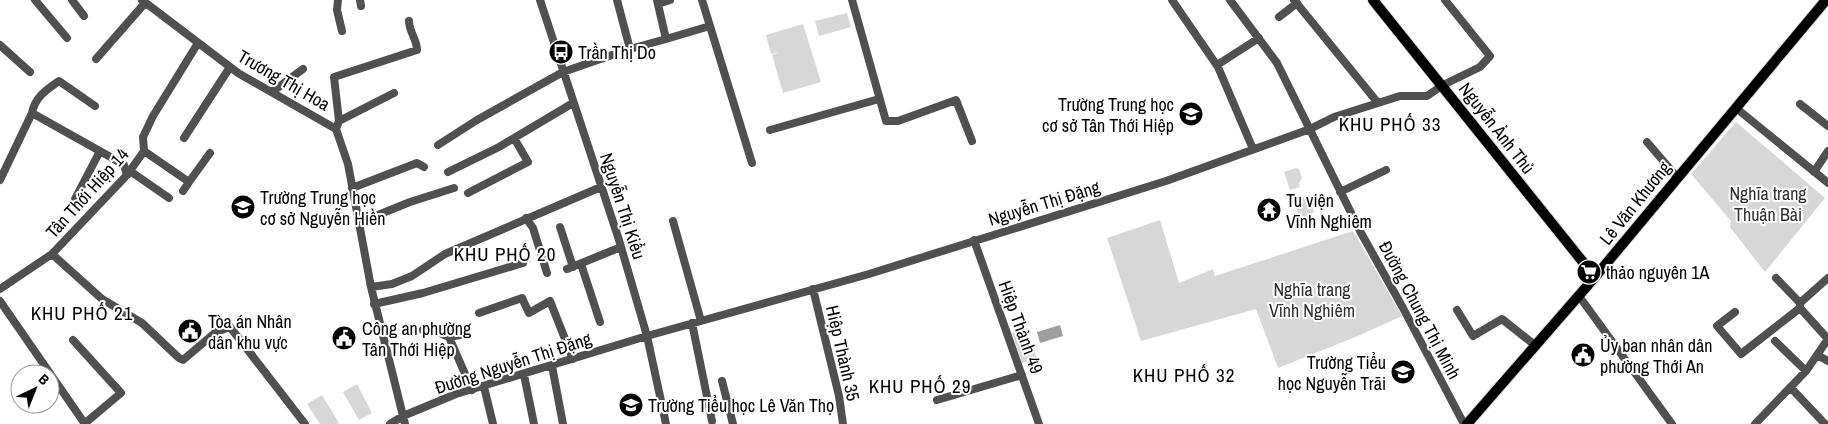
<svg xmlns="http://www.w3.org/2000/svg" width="1828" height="424" viewBox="0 0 1828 424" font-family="'Archivo Narrow',sans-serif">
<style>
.green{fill:#d7d7d7}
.water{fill:#9e9e9e}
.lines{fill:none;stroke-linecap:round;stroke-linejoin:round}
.major-casing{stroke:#dbdbdb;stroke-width:12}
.minor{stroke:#505050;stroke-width:8}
.major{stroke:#000;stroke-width:10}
.labels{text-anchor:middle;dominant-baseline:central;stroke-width:4;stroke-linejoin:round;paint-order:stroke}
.poi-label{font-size:18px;fill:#000;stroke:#fff;text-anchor:start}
.street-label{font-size:18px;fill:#000;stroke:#fff}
.park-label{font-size:18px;fill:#2e2e2e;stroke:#fff}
.neighbourhood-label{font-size:19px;letter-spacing:1px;fill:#000;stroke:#fff}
</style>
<rect width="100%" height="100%" fill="#fff"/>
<!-- green -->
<path class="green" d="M847,13L851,27L819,36L815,21Z
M803,24L821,82L783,93L772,55L779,52L771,54L766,35Z
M1736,122L1825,198L1765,272L1730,227L1731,221L1691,174Z
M1296,168L1299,169L1302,178L1299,183L1300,187L1290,190L1284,172Z
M1303,197L1306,201L1311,203L1314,212L1300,219L1294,200Z
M1160,220L1179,283L1213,269L1215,276L1353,231L1402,316L1358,336L1278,368L1256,309L1141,341L1107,238Z
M1027,328L1037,358L1022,363L1012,333Z
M357,384L372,413L359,420L343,392Z
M322,395L339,423L338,424H320L307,404Z"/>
<!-- water -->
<path class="water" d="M1060,325L1063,336L1040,343L1037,332Z"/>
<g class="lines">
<defs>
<path id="major" d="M1373,0L1595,277
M1467,424L1595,277L1826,0"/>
</defs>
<!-- major casing -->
<use href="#major" class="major-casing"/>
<!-- minor -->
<path class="minor" d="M35,0L67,38
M72,0L84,16
M142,0L238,73L336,129L348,164L371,287L405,424
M338,0L337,10L342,31
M360,0L361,6
M540,0L619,240L647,336L666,424
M617,0L630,49L666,39L657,0
M702,0L752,163
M852,0L886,121H898L956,100L972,141
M1172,0L1218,67L1253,149
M1230,0L1277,63L1360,231L1403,308L1464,424
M1294,0L1378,103
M658,4L670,0
M1279,17L1297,3
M666,39L710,26
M0,45L30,72
M96,59L145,3
M1217,65L1259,38
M272,92L303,69
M1800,104L1828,126
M1736,108L1828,183
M32,113L114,159L124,165L127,175
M339,121L394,93
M336,129L339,121L334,77L417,50C417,39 409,32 409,21
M770,130L879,99
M184,138L230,67
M1647,142L1677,177
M438,145L477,120L563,72L612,55
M144,151L189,182L210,153
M130,171L169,198
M448,172L499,147L573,103
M1814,172L1828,151
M0,180L32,113C35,97 46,90 59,81L95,106
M352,188L417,163L424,167
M183,191L189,182
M1340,192L1386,170
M468,193L528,162L514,138
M75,199L100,151
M526,218L533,228L547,273
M673,221L701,321
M358,223L410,202L454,188
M560,227L573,267
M974,240L1039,424
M52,254L102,299L142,323L179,358L183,360L216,332L230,327L305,424
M581,264L600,322
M567,269L621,247
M1776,278L1800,303
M371,287L392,284L412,276L445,254L601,187
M0,289L52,254L127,175L144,151L143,137L153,116L198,43
M813,289L839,396L843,424
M1579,296L1672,424
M0,301L85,424
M374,304L423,293L523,263
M1800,308V303L1828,278
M1457,310L1473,336L1502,319L1536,346
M1735,312L1717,326L1741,354L1800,308L1828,339
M479,313L522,298L529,313L550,301L573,359
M692,323L712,421
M423,330L440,328L442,334L449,337
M460,335L449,337L472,390
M73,340L121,393L84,424
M1775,341L1806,371
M1817,355L1828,361
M552,366L563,424
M524,375L534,424
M722,381L733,424
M484,387L493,424
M1791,388L1825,424
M937,400L1022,375
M390,424L403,416L456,394L647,336L869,274L1166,181L1310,129L1334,117L1400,96H1427L1443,85L1480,67L1490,56L1445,0
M1755,424L1806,371L1828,339"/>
<!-- major -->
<use href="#major" class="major"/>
</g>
<!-- icons -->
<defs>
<symbol id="bus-disc" viewBox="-11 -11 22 22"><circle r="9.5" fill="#000" stroke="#fff"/><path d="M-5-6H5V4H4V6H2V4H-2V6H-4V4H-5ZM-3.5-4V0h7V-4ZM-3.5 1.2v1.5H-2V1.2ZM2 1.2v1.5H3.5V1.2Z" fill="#fff"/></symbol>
<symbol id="school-disc" viewBox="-11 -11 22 22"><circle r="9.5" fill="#000" stroke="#fff"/><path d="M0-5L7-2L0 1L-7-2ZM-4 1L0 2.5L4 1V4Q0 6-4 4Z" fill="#fff"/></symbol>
<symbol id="temple-disc" viewBox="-11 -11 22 22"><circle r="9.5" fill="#000" stroke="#fff"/><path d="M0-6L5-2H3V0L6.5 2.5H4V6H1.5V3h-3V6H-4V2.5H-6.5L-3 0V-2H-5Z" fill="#fff"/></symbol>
<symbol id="supermarket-disc" viewBox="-11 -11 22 22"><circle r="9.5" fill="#000" stroke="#fff"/><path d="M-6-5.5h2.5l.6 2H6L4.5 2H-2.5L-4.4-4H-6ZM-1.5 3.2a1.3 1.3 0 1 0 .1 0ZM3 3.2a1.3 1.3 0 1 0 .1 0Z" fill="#fff"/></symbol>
<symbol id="civic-disc" viewBox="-11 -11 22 22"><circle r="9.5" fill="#000" stroke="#fff"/><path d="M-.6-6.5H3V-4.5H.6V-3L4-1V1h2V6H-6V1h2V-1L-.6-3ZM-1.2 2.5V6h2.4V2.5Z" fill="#fff"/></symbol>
</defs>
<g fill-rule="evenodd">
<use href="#bus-disc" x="547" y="38" width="28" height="28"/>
<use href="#school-disc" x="1177" y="100" width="28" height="28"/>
<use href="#school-disc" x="229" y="193" width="28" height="28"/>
<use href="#temple-disc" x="1255" y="196" width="28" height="28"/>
<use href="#supermarket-disc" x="1575" y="258" width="28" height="28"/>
<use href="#civic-disc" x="176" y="317" width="28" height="28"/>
<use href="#civic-disc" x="330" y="324" width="28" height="28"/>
<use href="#civic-disc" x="1569" y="341" width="28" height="28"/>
<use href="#school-disc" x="1389" y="358" width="28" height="28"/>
<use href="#school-disc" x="617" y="391" width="28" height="28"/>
</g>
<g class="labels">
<!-- poi labels -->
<g class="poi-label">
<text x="578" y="52">Trần Thị Do</text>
<text x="1174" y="104" text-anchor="end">Trường Trung học<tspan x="1174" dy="21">cơ sở Tân Thới Hiệp</tspan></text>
<text x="260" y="197">Trường Trung học<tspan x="260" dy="21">cơ sở Nguyễn Hiền</tspan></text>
<text x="1286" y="200">Tu viện<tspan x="1286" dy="21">Vĩnh Nghiêm</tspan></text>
<text x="1606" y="272">thảo nguyên 1A</text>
<text x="208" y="321">Tòa án Nhân<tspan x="208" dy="21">dân khu vực</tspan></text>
<text x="362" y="328">Công an phường<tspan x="362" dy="21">Tân Thới Hiệp</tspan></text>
<text x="1600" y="345">Ủy ban nhân dân<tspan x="1600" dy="21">phường Thới An</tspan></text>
<text x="1386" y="362" text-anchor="end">Trường Tiểu<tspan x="1386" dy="21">học Nguyễn Trãi</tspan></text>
<text x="648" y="405">Trường Tiểu học Lê Văn Thọ</text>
</g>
<!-- street labels -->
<g class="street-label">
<text transform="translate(284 80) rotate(30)">Trương Thị Hoa</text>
<text transform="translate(1497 128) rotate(52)">Nguyễn Ảnh Thủ</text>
<text transform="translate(87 193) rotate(-48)">Tân Thới Hiệp 14</text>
<text transform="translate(1044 203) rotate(-17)">Nguyễn Thị Đặng</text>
<text transform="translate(1635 203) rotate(-51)">Lê Văn Khương</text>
<text transform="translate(623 206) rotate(72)">Nguyễn Thị Kiểu</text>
<text transform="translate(1420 310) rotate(62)">Đường Chung Thị Minh</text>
<text transform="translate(1021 327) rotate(70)">Hiệp Thành 49</text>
<text transform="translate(843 353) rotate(77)">Hiệp Thành 35</text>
<text transform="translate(513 363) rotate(-18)">Đường Nguyễn Thị Đặng</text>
</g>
<!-- park labels -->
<g class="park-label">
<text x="1768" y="193">Nghĩa trang<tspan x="1768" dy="21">Thuận Bài</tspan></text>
<text x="1312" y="289">Nghĩa trang<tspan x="1312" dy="21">Vĩnh Nghiêm</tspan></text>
</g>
<!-- neighbourhood labels -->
<g class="neighbourhood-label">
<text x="1390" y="124">KHU PHỐ 33</text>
<text x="505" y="254">KHU PHỐ 20</text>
<text x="82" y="313">KHU PHỐ 21</text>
<text x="1184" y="375">KHU PHỐ 32</text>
<text x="920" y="386">KHU PHỐ 29</text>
</g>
</g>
<!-- north arrow -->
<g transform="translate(35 389) rotate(43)"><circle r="24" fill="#ffffff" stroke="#999999"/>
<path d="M0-4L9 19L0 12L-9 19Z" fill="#000000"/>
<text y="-8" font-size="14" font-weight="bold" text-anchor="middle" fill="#000000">B</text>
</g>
</svg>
